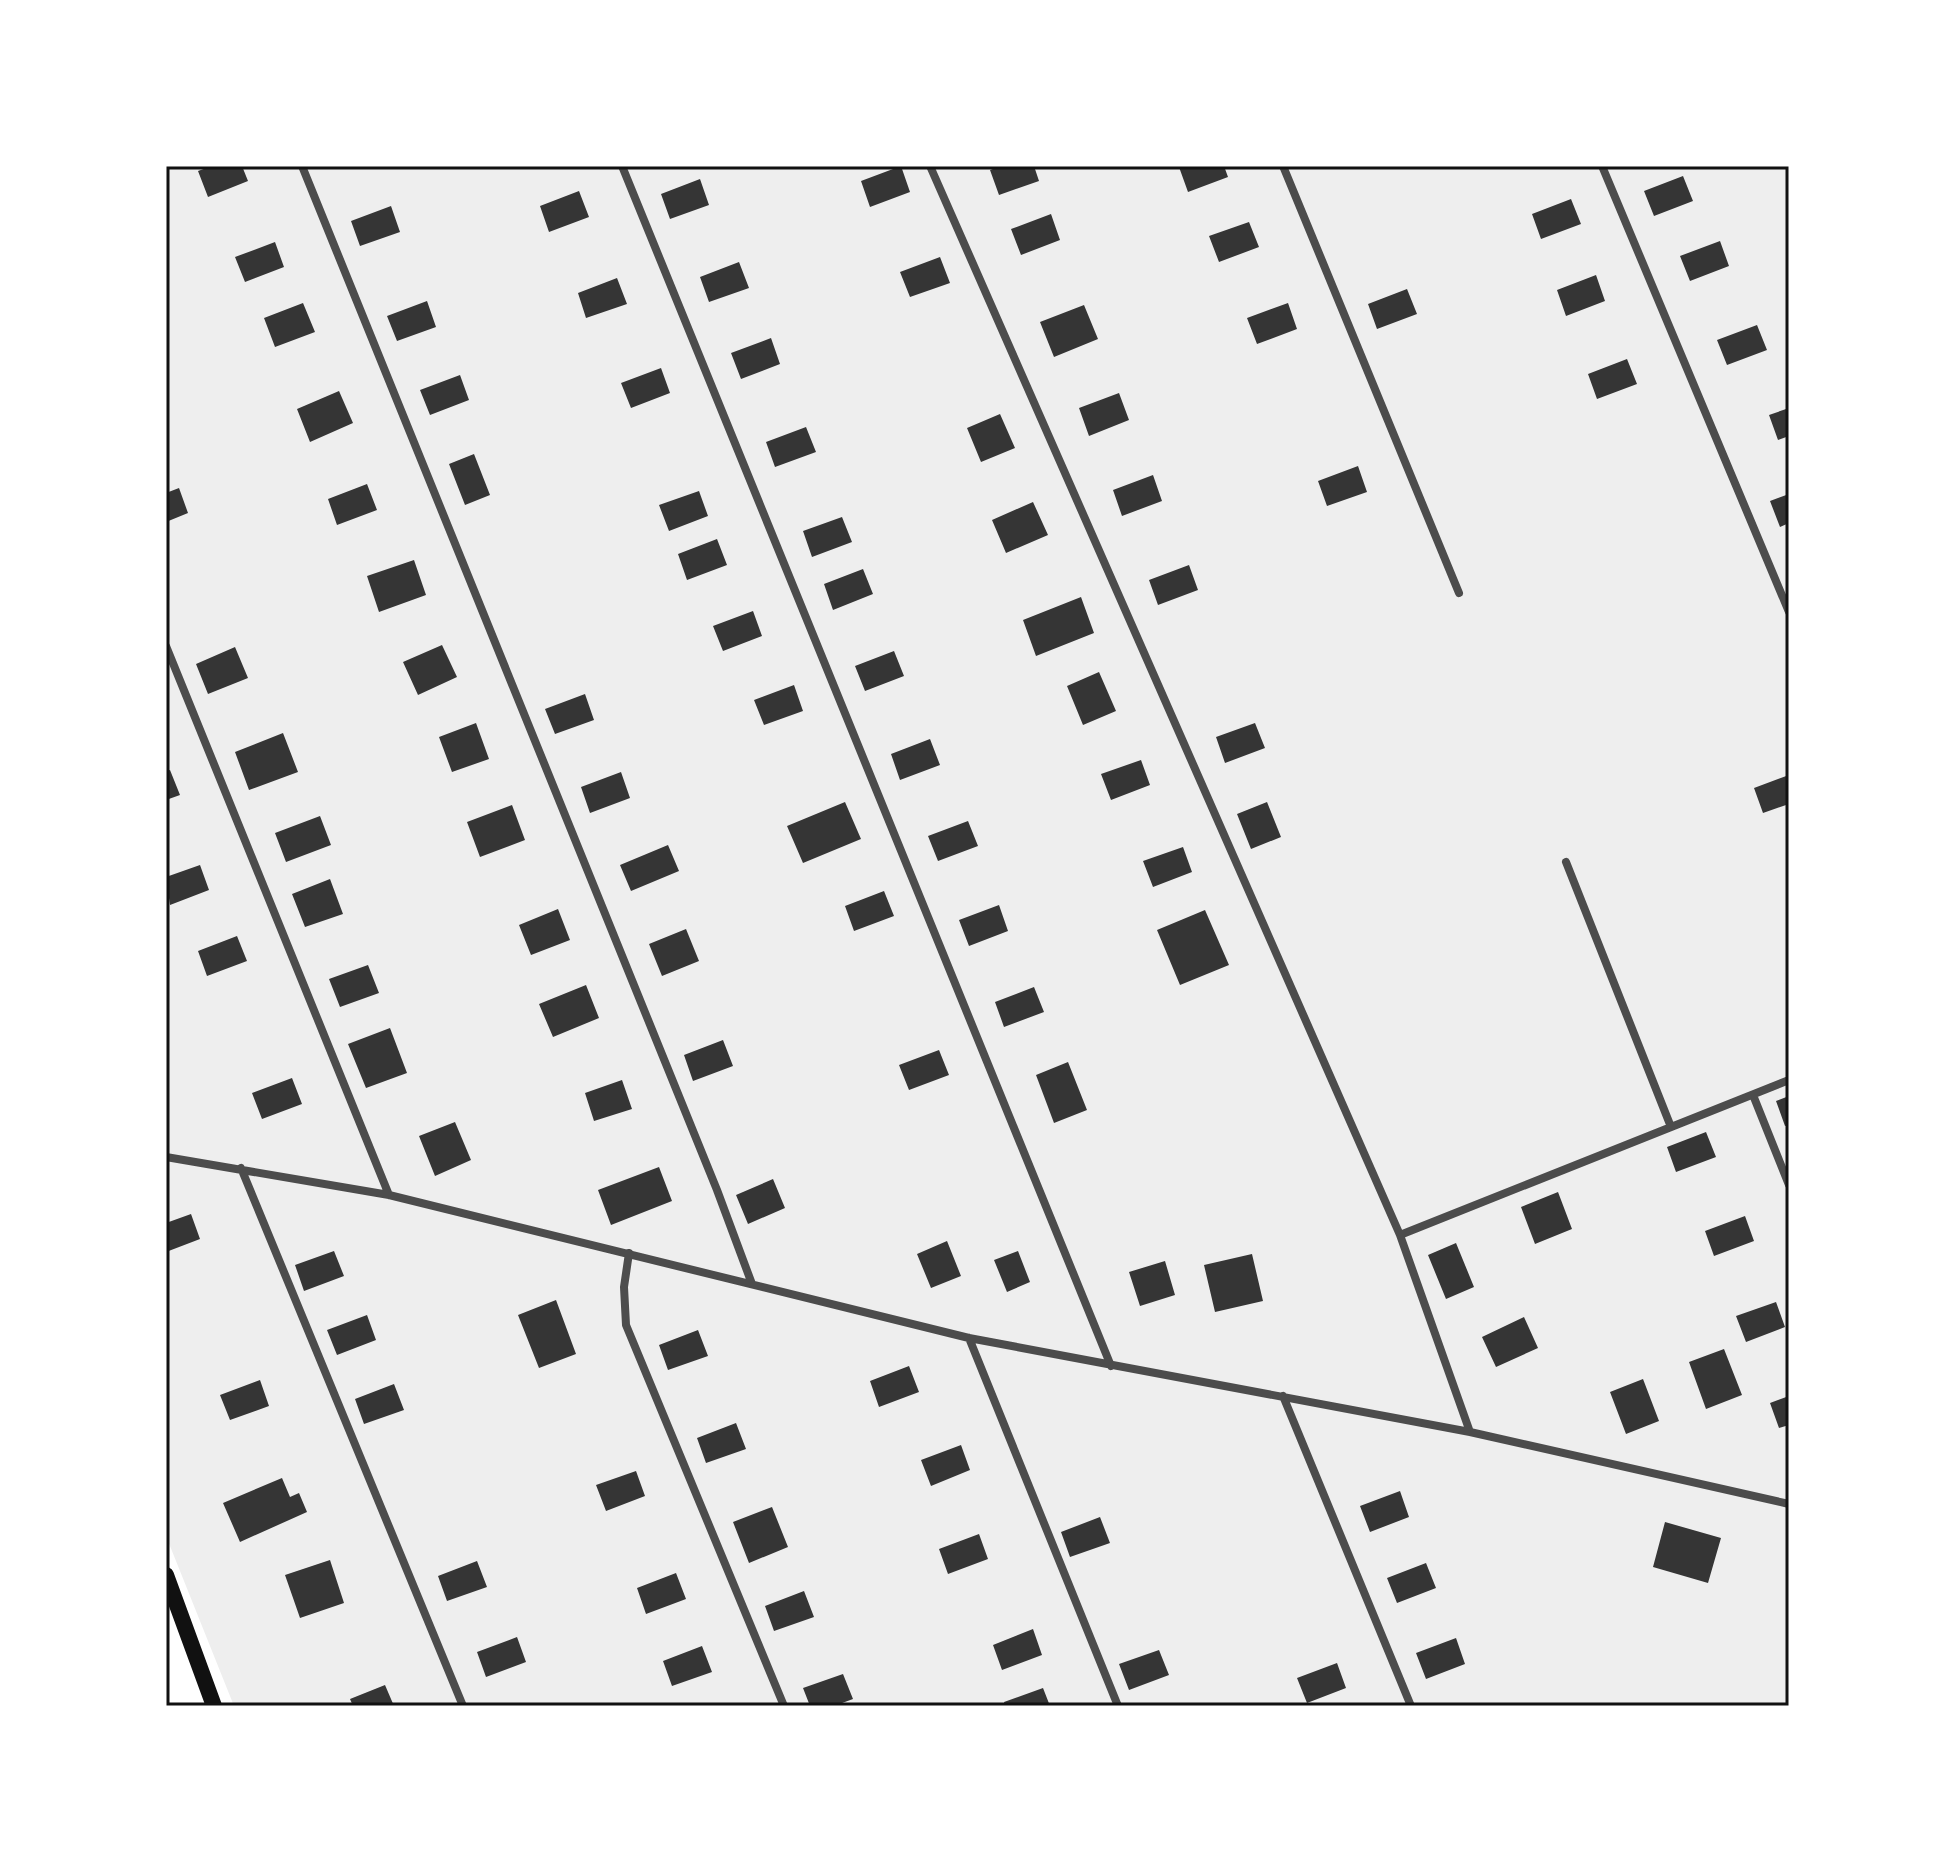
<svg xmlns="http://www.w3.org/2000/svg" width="1955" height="1872" viewBox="0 0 1955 1872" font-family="'Sofia Sans Condensed',sans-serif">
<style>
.green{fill:#eee}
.building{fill:#353535}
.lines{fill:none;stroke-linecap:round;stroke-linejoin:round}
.minor{stroke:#4c4c4c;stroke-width:8}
.secondary{stroke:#111;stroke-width:16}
.neatline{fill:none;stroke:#111;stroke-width:3}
</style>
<rect width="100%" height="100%" fill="#fff"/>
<!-- green -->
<path class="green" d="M166,166H1789V1706H234L166,1536Z"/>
<!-- building -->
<path class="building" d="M212,166H242L248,181L208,197L198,171Z
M901,166L910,192L870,207L861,181Z
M1001,166H1034L1039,181L999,195L990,170Z
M1224,166L1228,177L1188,192L1179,167Z
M1683,176L1693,201L1654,216L1644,191Z
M700,179L709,205L670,219L661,194Z
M579,191L589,217L549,232L540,206Z
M1571,199L1581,224L1541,239L1532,214Z
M391,206L400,232L360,246L351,221Z
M1051,214L1060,240L1021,255L1011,229Z
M1249,222L1259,247L1219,262L1209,236Z
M1720,241L1729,266L1690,281L1680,256Z
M275,242L284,267L245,282L235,257Z
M940,257L950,283L910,297L900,272Z
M739,262L749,288L709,302L700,277Z
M1596,275L1605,301L1566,316L1557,290Z
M617,278L627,304L586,318L578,293Z
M1407,289L1417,314L1377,329L1368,304Z
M427,301L436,327L397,341L387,316Z
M303,303L315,332L275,347L264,318Z
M1288,303L1297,329L1257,344L1247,318Z
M1084,305L1098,339L1054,357L1040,322Z
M1757,325L1767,350L1727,365L1717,340Z
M771,338L780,364L741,379L731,353Z
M1627,359L1637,384L1597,399L1588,374Z
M661,368L670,393L631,408L621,383Z
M460,375L469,400L430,415L420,390Z
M339,391L353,423L310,442L297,409Z
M1119,393L1129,420L1089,436L1079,408Z
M1789,408V436L1778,440L1769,415Z
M1000,414L1015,448L981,462L967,428Z
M806,427L816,452L775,467L766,442Z
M474,454L490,495L465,505L449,464Z
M1358,466L1367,492L1327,506L1318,481Z
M1153,475L1162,501L1122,516L1113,490Z
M367,484L377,510L337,525L328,499Z
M179,488L188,513L166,522V493Z
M699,491L708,516L669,531L659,505Z
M1789,494V523L1780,527L1770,501Z
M1033,502L1048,535L1006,553L992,520Z
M842,517L852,542L812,557L803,531Z
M717,539L727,565L687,580L678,554Z
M414,560L426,595L379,612L367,576Z
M1189,565L1198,590L1158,605L1149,580Z
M863,569L873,594L833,610L824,584Z
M1081,597L1094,633L1036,656L1023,620Z
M753,611L762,636L723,651L713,626Z
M442,645L457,677L418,695L403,662Z
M235,647L248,678L208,694L196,664Z
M894,651L904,676L865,691L855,666Z
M1099,672L1116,711L1083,725L1067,686Z
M794,685L803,711L764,725L754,700Z
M585,694L594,720L555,734L545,709Z
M476,723L489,759L452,772L439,737Z
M1255,723L1265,748L1225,763L1216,737Z
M283,733L298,772L249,790L235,752Z
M930,739L940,765L900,780L891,754Z
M1141,760L1150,785L1111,800L1101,774Z
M170,770L180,795L166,800V771Z
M621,772L630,798L590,813L581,787Z
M1789,775V804L1763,813L1754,788Z
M845,802L861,839L803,863L787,826Z
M1267,802L1281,837L1251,849L1237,814Z
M512,805L525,840L480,857L467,822Z
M320,816L331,845L286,862L275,833Z
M968,821L978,846L938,861L928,836Z
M668,845L679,871L631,891L620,865Z
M1183,847L1192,872L1153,887L1143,861Z
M200,865L209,890L170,905L166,877Z
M330,879L343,914L305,927L292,894Z
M884,891L894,916L854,931L845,906Z
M999,905L1008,931L969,946L959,920Z
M558,909L570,940L531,955L519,925Z
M1205,910L1229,965L1180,985L1157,930Z
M686,929L699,961L662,976L649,944Z
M237,936L247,961L207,976L198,951Z
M368,965L379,993L340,1007L329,979Z
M586,985L599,1018L553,1037L539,1004Z
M1034,987L1044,1012L1004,1027L995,1002Z
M390,1028L407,1073L366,1088L348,1044Z
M723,1040L733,1066L693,1081L684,1055Z
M939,1050L949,1075L909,1090L899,1065Z
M1068,1062L1087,1110L1054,1123L1036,1075Z
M292,1078L302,1104L262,1119L252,1093Z
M622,1080L632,1109L594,1121L585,1093Z
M1789,1096V1125L1785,1126L1776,1101Z
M455,1122L471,1160L435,1176L419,1136Z
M1706,1132L1716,1157L1676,1172L1667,1147Z
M659,1167L672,1201L611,1225L598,1190Z
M773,1179L785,1208L748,1224L736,1195Z
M1558,1192L1572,1229L1535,1244L1521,1207Z
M191,1214L200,1239L166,1252V1223Z
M1745,1216L1754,1241L1714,1256L1705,1231Z
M947,1241L961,1276L931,1288L917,1254Z
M1456,1243L1474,1287L1446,1299L1428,1255Z
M334,1251L344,1276L304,1291L295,1265Z
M1018,1251L1030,1282L1007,1292L994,1260Z
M1252,1254L1263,1301L1215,1312L1204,1265Z
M1165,1261L1175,1295L1140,1306L1129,1272Z
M556,1300L576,1354L539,1368L518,1315Z
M1776,1302L1785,1327L1746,1342L1736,1316Z
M367,1315L376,1340L337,1355L327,1330Z
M1524,1317L1538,1348L1496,1367L1482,1337Z
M698,1330L708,1356L668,1370L659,1345Z
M1724,1349L1742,1395L1706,1409L1689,1362Z
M909,1366L919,1392L879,1407L870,1381Z
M1643,1379L1659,1421L1626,1434L1610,1392Z
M260,1380L269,1406L230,1420L220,1395Z
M394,1384L404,1410L364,1424L355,1399Z
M1789,1396V1425L1779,1428L1770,1403Z
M736,1423L746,1449L706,1463L697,1438Z
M961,1445L970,1470L931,1486L921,1460Z
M636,1471L645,1496L606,1511L596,1485Z
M282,1478L290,1497L299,1493L307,1512L240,1542L223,1503Z
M1400,1491L1409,1517L1370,1532L1360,1506Z
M772,1507L788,1547L749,1563L733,1522Z
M1100,1517L1110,1543L1070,1557L1061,1532Z
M1665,1522L1721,1538L1708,1583L1653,1567Z
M979,1534L988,1559L948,1574L939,1549Z
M330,1560L344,1603L300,1618L285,1575Z
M477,1561L487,1587L447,1601L438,1576Z
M1426,1563L1436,1588L1397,1603L1387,1578Z
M676,1573L686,1599L646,1614L637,1588Z
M804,1591L814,1617L774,1631L765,1606Z
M1033,1629L1042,1655L1002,1670L993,1645Z
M517,1637L526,1662L486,1677L477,1652Z
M1456,1638L1465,1664L1426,1679L1416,1653Z
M702,1646L712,1672L672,1686L663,1661Z
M1159,1650L1169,1675L1129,1690L1119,1664Z
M1337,1663L1346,1688L1307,1703L1297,1678Z
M843,1674L853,1699L834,1706H810L803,1688Z
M385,1685L394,1706H353L350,1699Z
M1043,1688L1050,1706H1005L1004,1702Z"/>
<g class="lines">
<!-- minor -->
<path class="minor" d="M302,166L717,1190L752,1284
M622,166L1111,1366
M930,166L1400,1235L1470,1432
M1283,166L1459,593
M1602,166L1789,612
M166,646L389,1195
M1566,862L1671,1127
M1753,1095L1789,1185
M166,1157L389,1195L969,1338L1470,1432L1789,1504
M241,1168L463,1706
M1400,1235L1789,1080
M629,1253L624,1287L626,1325L784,1706
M969,1338L1118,1706
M1283,1396L1411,1706"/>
<!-- secondary -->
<path class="secondary" d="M166,1575L214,1706"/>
</g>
<!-- border -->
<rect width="1955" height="1872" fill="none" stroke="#ffffff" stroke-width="336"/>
<rect x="168" y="168" width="1619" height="1536" class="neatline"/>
</svg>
